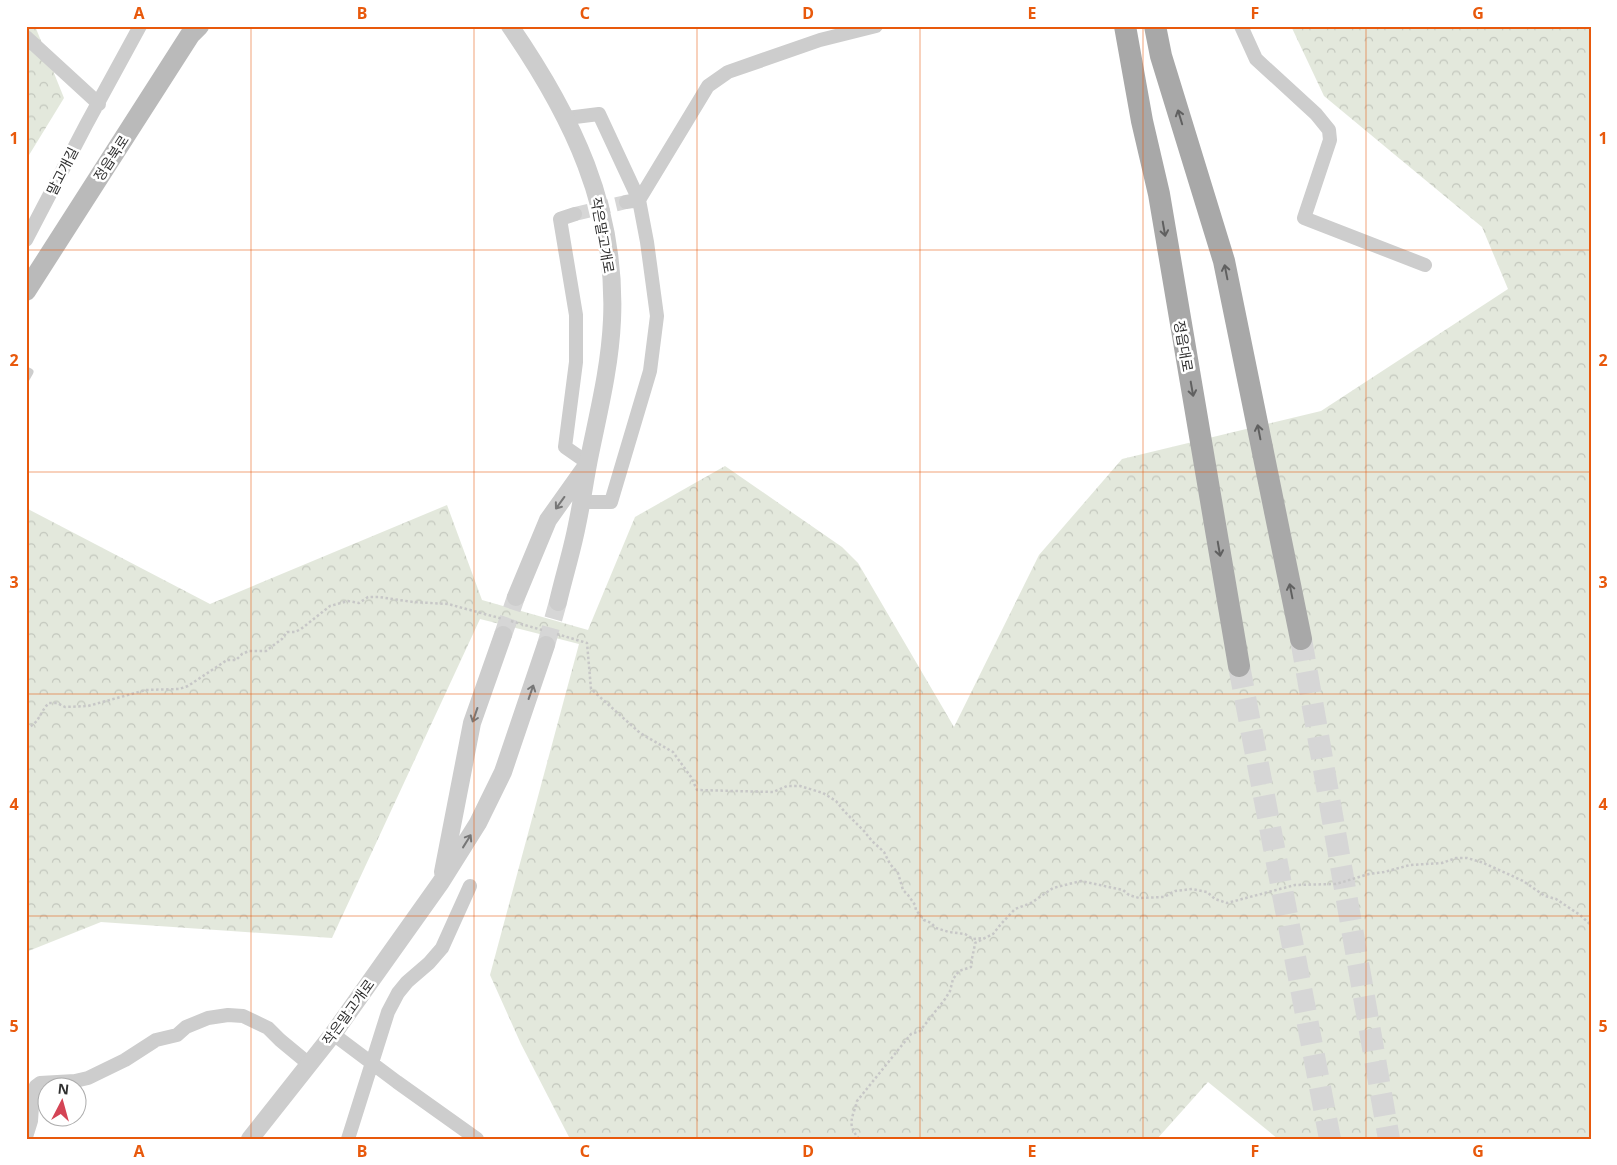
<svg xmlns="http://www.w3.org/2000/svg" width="1617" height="1165" viewBox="0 0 1617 1165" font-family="'Noto Sans','Noto Sans KR',sans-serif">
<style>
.forest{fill:url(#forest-crowns)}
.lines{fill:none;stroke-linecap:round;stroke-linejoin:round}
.minor-tunnel{stroke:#d6d6d6;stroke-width:14;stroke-dasharray:14 7;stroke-linecap:butt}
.tertiary-tunnel{stroke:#d6d6d6;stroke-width:18;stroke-dasharray:18 9;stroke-linecap:butt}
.primary-tunnel{stroke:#d6d6d6;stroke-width:22;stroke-dasharray:22 11;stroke-linecap:butt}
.path{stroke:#c7c7c7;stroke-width:2.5;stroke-dasharray:2.5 2.5;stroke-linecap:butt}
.service{stroke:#cdcdcd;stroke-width:7}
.minor{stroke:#cdcdcd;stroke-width:14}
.tertiary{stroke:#cdcdcd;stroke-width:18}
.secondary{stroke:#bababa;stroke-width:20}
.primary{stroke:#a8a8a8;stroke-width:22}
.oneway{stroke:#606060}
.oneway2{stroke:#777}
.grid{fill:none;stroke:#e8590c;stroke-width:1;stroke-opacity:0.55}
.labels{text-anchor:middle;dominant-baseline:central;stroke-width:5;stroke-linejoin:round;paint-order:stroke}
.street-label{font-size:14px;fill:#303030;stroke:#fff}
.neatline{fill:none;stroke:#e8590c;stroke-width:2}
.grid-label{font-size:16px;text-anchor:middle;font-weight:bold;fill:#e8590c}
</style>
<defs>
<pattern id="forest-crowns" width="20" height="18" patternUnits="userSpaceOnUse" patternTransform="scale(1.25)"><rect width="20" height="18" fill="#e3e8dc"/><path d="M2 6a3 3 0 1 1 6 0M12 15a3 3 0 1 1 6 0" fill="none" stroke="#c3c7bd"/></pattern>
</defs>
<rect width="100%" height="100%" fill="#fff"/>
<!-- forest -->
<path class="forest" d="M26,26H35L64,98L26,160Z
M1291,26H1591V1139H1278L1208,1082L1157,1139H570L521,1044L490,975L579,644L480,619L332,938L101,922L26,952V508L210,604L447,505L482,600L588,630L635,517L725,466L842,547L858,563L954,727L1039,555L1122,459L1321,411L1508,289L1482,227L1324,96Z"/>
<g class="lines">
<!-- minor-tunnel -->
<path class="minor-tunnel" d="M575,214L626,202"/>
<!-- tertiary-tunnel -->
<path class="tertiary-tunnel" d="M503,635L516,597
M546,645L558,602"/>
<!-- primary-tunnel -->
<path class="primary-tunnel" d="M1301,639L1389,1139
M1239,666L1330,1139"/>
<!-- path -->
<path class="path" d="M511,621L542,630
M557,634L587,643L591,689L640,733L673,752L691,777L697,790L773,792L787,786H800L823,793L836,801L844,811L864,831L872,841L884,852L890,864L898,873L903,890L908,895L915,905L916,910L924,920L931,923L936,928L949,932L965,934L973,939L985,938
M26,728C39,725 40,711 49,703H57L65,707L88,706L146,690L179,689L188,686L227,660H236L242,654L249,651H266L282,639L287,632H295L301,629L330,606L348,601L359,603L368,597H379L413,602L448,604L503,619
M859,1139C846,1123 853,1118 857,1101L911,1034L920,1031L945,999L950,991L953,979L959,971L971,967C971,959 974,952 975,943L993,934L1001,924L1015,909L1031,903L1053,888L1081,881L1123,890L1129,895L1139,898L1164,897L1175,891L1192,889L1207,892L1215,899L1227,903L1295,885L1336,884L1369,874L1384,872L1410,865L1442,863L1456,858H1467L1481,862L1508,874L1523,881L1545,896L1556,899L1580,915L1591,925"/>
<!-- service -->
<path class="service" d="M26,370L30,372L26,379"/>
<!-- minor -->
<path class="minor" d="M1241,26L1256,59L1316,114L1329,130L1330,140L1304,218L1425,265
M26,37L99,104
M567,118L599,114L639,200L647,242L657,316L650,371L611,502H581
M626,202L639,200L708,86L728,72L820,40L876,26
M575,214L560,219L576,315V362L565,447L588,463
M26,240L86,125L140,26
M333,1034L397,1082L477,1139
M26,1137L31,1121L33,1092L36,1086L40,1083L75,1081L88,1078L125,1060L156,1040L177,1035L186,1027L208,1018L228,1015L243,1016L268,1028L280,1040L309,1064
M348,1139L388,1012L398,993L407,982L429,963L442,948L470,886"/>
<!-- tertiary -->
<path class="tertiary" d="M510,26C572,116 617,208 612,320C610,366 599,410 590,454C585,478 582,502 577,525C572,551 564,576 558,602
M516,597L548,520L585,468
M443,872L472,723L503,635
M250,1139L333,1034L441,882L478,823L503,772L546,645"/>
<!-- secondary -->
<path class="secondary" d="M26,291L190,35L199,26"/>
<!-- primary -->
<path class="primary" d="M1125,26L1142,121L1159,194L1239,666
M1155,26L1161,56L1224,261L1301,639"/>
</g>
<!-- one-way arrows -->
<defs><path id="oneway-shaft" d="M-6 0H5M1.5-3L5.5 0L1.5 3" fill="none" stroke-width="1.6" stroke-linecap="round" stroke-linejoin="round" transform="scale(1.25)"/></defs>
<g class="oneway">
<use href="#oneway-shaft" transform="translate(1180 117) rotate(-107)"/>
<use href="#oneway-shaft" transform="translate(1164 229) rotate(80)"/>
<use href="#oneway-shaft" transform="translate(1226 272) rotate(-101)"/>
<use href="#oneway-shaft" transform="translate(1192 389) rotate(80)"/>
<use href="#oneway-shaft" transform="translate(1259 432) rotate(-101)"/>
<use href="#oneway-shaft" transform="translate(1219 549) rotate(80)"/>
<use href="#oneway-shaft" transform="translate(1291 591) rotate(-101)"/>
</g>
<g class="oneway2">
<use href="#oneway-shaft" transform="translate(560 503) rotate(126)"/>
<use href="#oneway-shaft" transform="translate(531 692) rotate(-71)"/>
<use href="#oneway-shaft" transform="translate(475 715) rotate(109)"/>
<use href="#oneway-shaft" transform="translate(467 841) rotate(-58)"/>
</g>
<!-- grid -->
<path class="grid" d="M251,26V1139M474,26V1139M697,26V1139M920,26V1139M1143,26V1139M1366,26V1139M26,250H1591M26,472H1591M26,694H1591M26,916H1591"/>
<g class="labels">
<!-- street labels -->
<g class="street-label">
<text transform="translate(111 158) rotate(-57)">정읍북로</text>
<text transform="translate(62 171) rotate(-63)">말고개길</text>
<text transform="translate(603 235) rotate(80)">작은말고개로</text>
<text transform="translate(1184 346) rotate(80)">정읍대로</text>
<text transform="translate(348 1012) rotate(-54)">작은말고개로</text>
</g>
</g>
<!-- border -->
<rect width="1617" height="1165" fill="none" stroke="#ffffff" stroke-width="55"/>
<!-- north arrow -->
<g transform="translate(62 1102) rotate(6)"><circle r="24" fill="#ffffff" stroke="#acacac"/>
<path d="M0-4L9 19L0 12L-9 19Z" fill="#d44455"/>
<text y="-8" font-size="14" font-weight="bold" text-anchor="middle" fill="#303030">N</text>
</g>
<rect x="28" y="28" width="1562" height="1110" class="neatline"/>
<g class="grid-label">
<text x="139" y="19">A</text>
<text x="362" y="19">B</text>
<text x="585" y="19">C</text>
<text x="808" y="19">D</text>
<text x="1032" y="19">E</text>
<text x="1255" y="19">F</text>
<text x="1478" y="19">G</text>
<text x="14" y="144">1</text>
<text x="1603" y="144">1</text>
<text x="14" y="366">2</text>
<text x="1603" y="366">2</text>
<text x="14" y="588">3</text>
<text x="1603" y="588">3</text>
<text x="14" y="810">4</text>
<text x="1603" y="810">4</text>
<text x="14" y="1032">5</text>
<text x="1603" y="1032">5</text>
<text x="139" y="1157">A</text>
<text x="362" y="1157">B</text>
<text x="585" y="1157">C</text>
<text x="808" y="1157">D</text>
<text x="1032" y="1157">E</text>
<text x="1255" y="1157">F</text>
<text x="1478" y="1157">G</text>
</g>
</svg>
